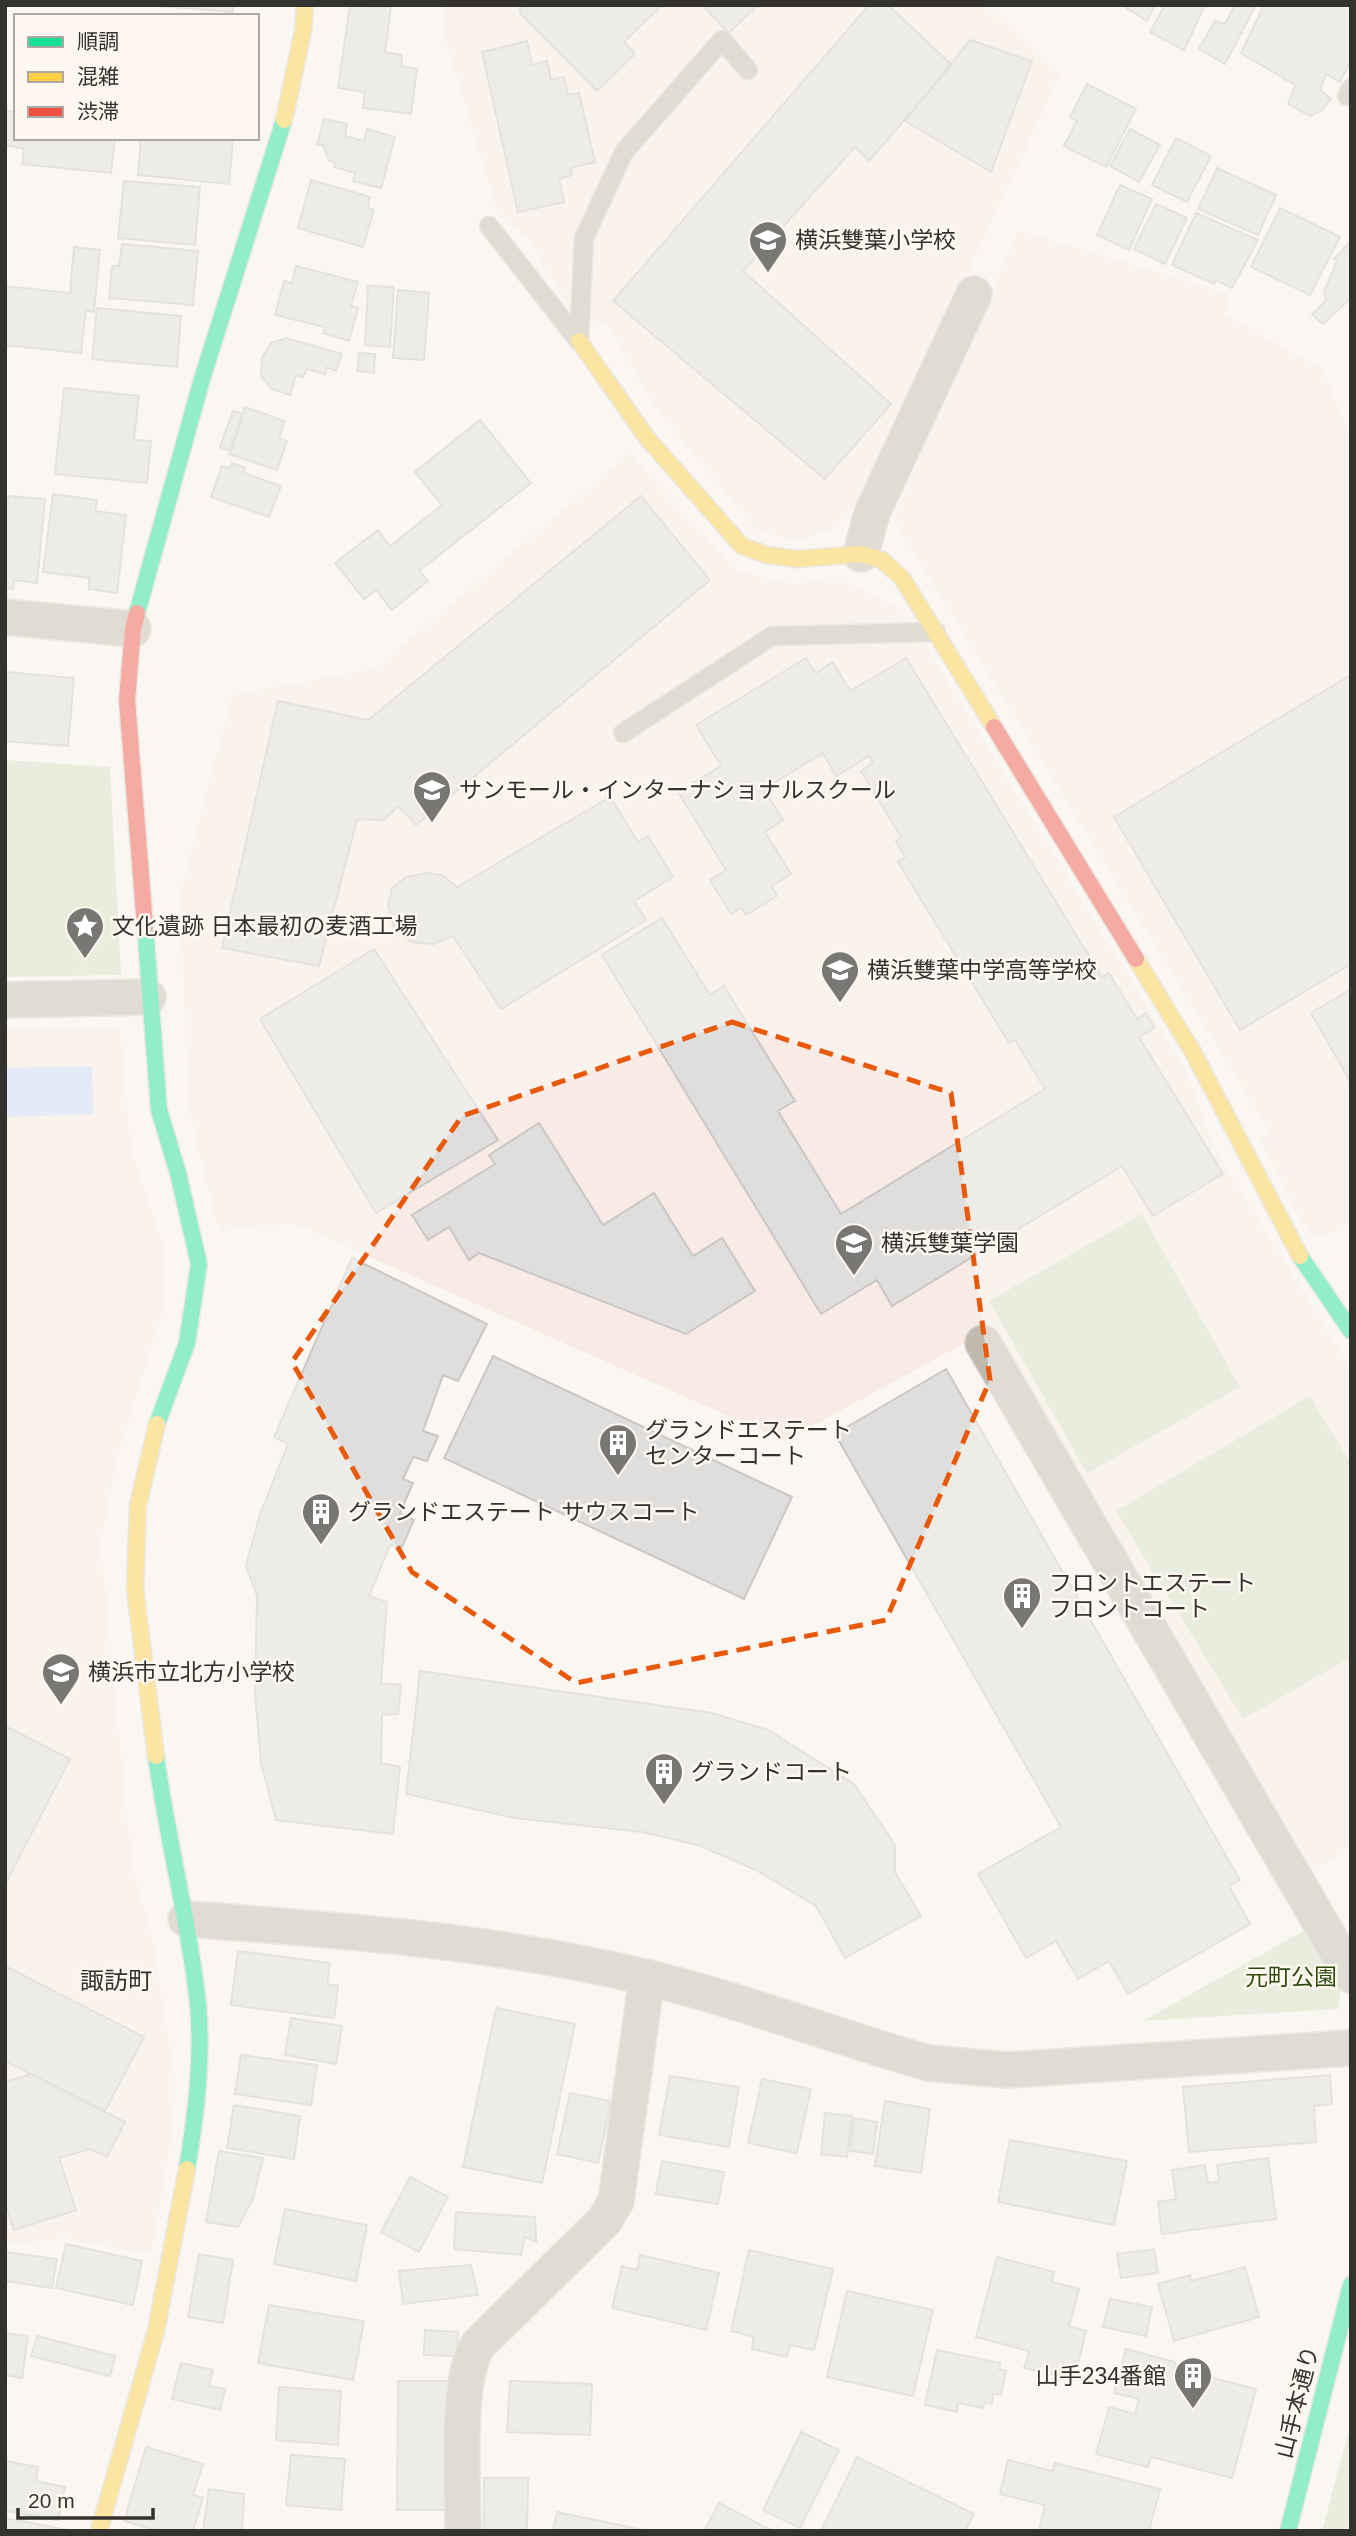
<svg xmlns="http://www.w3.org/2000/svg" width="1356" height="2536" viewBox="0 0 1356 2536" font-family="Arial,'Noto Sans JP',sans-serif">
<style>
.education{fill:#f8ebe6}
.green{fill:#d4e0c6}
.water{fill:#c8ddfb}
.building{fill:#e0dedd;stroke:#cac7c6;stroke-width:2}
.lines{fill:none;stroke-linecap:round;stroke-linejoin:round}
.lane-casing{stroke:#d6d4d1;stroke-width:21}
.street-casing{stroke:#d6d4d1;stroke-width:38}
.fast-casing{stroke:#d6d4d1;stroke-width:19}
.slow-casing{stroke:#d6d4d1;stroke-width:19}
.jam-casing{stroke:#d6d4d1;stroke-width:19}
.lane{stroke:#c0b9ae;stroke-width:18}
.street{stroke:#c0b9ae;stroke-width:35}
.fast{stroke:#16e098;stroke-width:16}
.slow{stroke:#ffcf43;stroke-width:16}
.jam{stroke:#f24e42;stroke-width:16}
.marked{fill:none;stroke:#e8590c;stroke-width:5;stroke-dasharray:14 9;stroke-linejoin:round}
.labels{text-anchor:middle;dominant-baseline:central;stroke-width:5;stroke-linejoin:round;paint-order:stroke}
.poi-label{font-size:23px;fill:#34322f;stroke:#fdf7f0;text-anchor:start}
.park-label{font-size:23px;fill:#2d4b0c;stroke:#fdf7f0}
.street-label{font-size:23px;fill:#34322f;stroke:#fdf7f0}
.neighbourhood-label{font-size:24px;fill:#34322f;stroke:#fdf7f0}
</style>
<rect width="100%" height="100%" fill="#faf7f3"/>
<!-- education -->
<path class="education" d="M442,5H985L1061,73L865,494L837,527L800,541L757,532L654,406L609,327L571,311L527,237L499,218L446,41Z
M1018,230L1228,293L1225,315L1321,368L1351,435V1228L1311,1237L1259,1140L1270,1133L893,519Z
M630,453L737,571L797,584L832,576L905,611L1188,1073L1213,1146L1351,1368V1849L1308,1874L994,1327L785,1441L295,1224L252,1226L219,1233L188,1107L180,893L232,695L375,668Z
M5,1026H120L131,1148L166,1252L165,1304L116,1462L101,1545L132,1867L151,1929L176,2087L169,2153L151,2254L66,2239L5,2244Z"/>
<!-- green -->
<path class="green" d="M5,760L110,767L121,975L5,977Z
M1142,1214L1240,1387L1087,1473L989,1301Z
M1310,1396L1351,1464V1657L1243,1719L1116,1511Z
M1305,1930L1341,1992L1338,2009L1143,2021Z
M1351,2422V2531H1322Z"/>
<!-- water -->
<path class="water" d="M92,1066L93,1114L5,1117V1068Z"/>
<!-- building -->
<path class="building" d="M147,5H233V12Z
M350,5L391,7L385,52L402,55L401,66L417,69L411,114L363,108L365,92L338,88Z
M520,5H662L624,42L635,54L597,91L520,13Z
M702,5H758L729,33Z
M869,5H888L952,65L869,161L855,147L743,271L891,404L825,479L613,301Z
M1122,5H1155L1147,21Z
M1165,5H1205L1184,50L1150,32Z
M1235,5H1256L1225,64L1199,49L1215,21L1225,24Z
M1264,5L1351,6V60L1340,82L1326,74L1320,90L1331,99L1321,111L1310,116L1288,104L1295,85L1241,53Z
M970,40L1032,61L991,172L905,121Z
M527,41L532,65L547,61L551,80L564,77L568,95L579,93L595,162L571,168L572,175L559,179L564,202L518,212L482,52Z
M1087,84L1136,109L1106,167L1064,146L1077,121L1070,117Z
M5,111L16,112V138H115L111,173L22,164L24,149L5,145Z
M324,119L347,124L345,136L364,141L367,129L395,137L381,188L353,181L355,173L334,167L335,163L329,161L323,145H317Z
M1130,129L1160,145L1139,182L1110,166Z
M141,138H233L229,184L138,175Z
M1176,138L1211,156L1187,202L1152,185Z
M1217,168L1276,195L1258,235L1198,209Z
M311,180L370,197L368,208L374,210L363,247L298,228Z
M124,181L200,187L195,245L118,238Z
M1120,185L1152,199L1129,250L1097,235Z
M1156,204L1187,218L1165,264L1134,249Z
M1280,208L1340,237L1310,295L1251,267Z
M1196,213L1258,240L1232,288L1216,280L1214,284L1172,265Z
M1351,241V298L1323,324L1312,314L1326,301L1324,292L1337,261L1334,259Z
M122,244L198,251L193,305L109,298L112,266H119Z
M74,247L100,250L94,312L86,310L81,353L5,345V286L70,293Z
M296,266L358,282L351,306L358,308L349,341L323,333L325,327L275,315L284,281L292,283Z
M368,286L394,287L390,347L365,345Z
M398,290L429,293L424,360L393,358Z
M97,308L181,316L177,367L92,359Z
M286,338L342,354L336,371L327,367L325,374L307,369L303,378L296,375L290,395L272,389L261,376L262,358L271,343Z
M359,353L375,354L374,373L357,371Z
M64,388L139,396L134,440L151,441L147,483L55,474Z
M245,407L285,421L279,438L287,441L277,470L229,454Z
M233,411L243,414L231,451L220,447Z
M480,420L531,483L419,571L428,581L392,610L376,590L364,599L335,563L378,530L390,546L442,505L415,472Z
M232,463L245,468L244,473L281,486L269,517L211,497L222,466L230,468Z
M53,494L97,500L95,511L126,515L117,593L89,589V578L43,572Z
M9,496L45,499L37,583L14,580L13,589L5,588V509Z
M641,496L710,580L416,825L398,806L384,820L357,819L319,966L222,948L278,701L368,720Z
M806,658L816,673L833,662L850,691L906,658L1102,977L1109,973L1137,1019L1146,1013L1155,1028L1139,1037L1223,1174L1153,1216L1122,1166L892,1306L877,1280L821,1314L602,955L662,918L710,995L724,986L795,1101L778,1111L841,1214L1045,1089L1015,1040L1009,1043L898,862L905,857L896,841L901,837L861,771L873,763L869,756L836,776L823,753L764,789L783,820L765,832L791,874L772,886L777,896L746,915L741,907L731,914L710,880L726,870L678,792L721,766L696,725Z
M5,672L74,678L68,746L5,741Z
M1351,675V964L1240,1030L1114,817Z
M610,797L638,842L648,836L673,877L634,901L646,920L501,1009L453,936L433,944L411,942L394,927L388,906L392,888L406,877L428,873L442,875L457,887Z
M374,949L498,1140L376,1213L260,1019Z
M1351,989V1083L1311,1013Z
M539,1123L603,1225L654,1193L693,1256L722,1238L755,1291L686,1334L479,1253L469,1260L449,1227L428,1240L412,1215L495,1164L489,1155Z
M352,1258L487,1324L458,1381L443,1375L423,1431L438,1436L427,1461L413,1457L403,1479L413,1483L400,1513L414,1520L402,1547L390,1545L369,1596L387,1602L381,1683L401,1685L398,1714L382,1715L381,1763L400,1767L393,1834L276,1820L261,1763L255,1693L257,1595L246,1566L259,1517L288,1444L274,1437Z
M493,1356L792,1497L744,1599L444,1458Z
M946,1369L1240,1880L1229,1886L1250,1924L1128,1994L1109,1961L1078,1979L1056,1941L1026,1958L978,1874L1061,1827L835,1434Z
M420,1671L712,1713L768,1730L854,1784L895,1845V1872L921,1916L845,1958L816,1906L756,1870L698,1845L642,1832L515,1818L406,1794Z
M5,1726L70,1759L5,1885Z
M238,1951L330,1963L327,1984L338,1986L334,2018L231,2005Z
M5,1966L144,2037L105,2111L5,2061Z
M496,2008L575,2024L542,2183L463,2167Z
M291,2018L342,2026L336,2064L285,2055Z
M241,2055L317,2065L311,2105L235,2094Z
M31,2074L125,2122L107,2157L90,2149L59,2158L76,2210L14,2230L5,2202V2082Z
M1330,2075L1332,2104L1314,2106L1316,2142L1189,2152L1183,2087Z
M670,2076L739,2087L729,2147L659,2135Z
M762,2079L811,2089L797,2153L748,2143Z
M570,2093L611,2101L598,2163L557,2154Z
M885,2101L930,2109L921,2173L875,2166Z
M234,2105L300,2116L294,2159L227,2148Z
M825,2113L852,2116L847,2157L821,2154Z
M854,2118L877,2122L873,2154L850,2151Z
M1010,2140L1127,2161L1114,2225L998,2202Z
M219,2151L263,2158L253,2199L238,2227L206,2222Z
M1268,2158L1276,2219L1162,2234L1158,2202L1176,2199L1172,2170L1205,2165L1208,2183L1219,2182L1217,2165Z
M662,2161L724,2172L718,2204L656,2194Z
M410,2177L448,2197L419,2252L381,2232Z
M285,2209L367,2225L356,2281L274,2264Z
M456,2212L535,2217L536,2242L525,2237L521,2255L454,2249Z
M66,2244L142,2261L133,2305L56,2288Z
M1154,2249L1158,2273L1121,2278L1117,2254Z
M749,2250L833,2269L814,2350L790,2345L787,2357L752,2349L754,2337L731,2331Z
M5,2252L57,2259L52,2288L5,2281Z
M199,2254L233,2260L223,2323L188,2317Z
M640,2255L719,2273L706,2330L612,2308L622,2266L637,2270Z
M997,2257L1054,2272L1052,2282L1079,2289L1069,2326L1086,2331L1074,2380L1024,2368L1029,2351L976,2337Z
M471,2265L478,2295L403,2304L399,2271Z
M1245,2267L1259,2317L1174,2341L1158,2284L1190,2275L1191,2281Z
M847,2291L933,2310L913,2396L827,2377Z
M1110,2299L1152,2307L1146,2336L1103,2327Z
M269,2305L364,2321L353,2380L258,2363Z
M425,2330L458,2332L457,2356L424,2355Z
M5,2333L28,2336L22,2378L5,2375Z
M37,2336L115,2356L110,2376L31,2356Z
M1126,2349L1175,2362L1174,2368L1256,2389L1232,2478L1151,2457L1148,2467L1096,2454L1109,2407L1135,2414L1139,2399L1114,2393Z
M937,2350L1000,2363L999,2369L1006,2371L1001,2395L993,2394L992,2404L985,2402L983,2408L958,2403L957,2412L925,2405Z
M181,2363L213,2370L209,2386L225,2389L220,2410L172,2399Z
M398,2381H451L450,2510H397Z
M510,2381L592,2384L590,2435L507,2432Z
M279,2387L341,2391L338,2445L276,2440Z
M801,2432L839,2450L800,2528L763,2510Z
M146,2447L203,2464L193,2495L203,2498L193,2531H159L124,2521Z
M291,2455L345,2459L341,2510L286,2505Z
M857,2457L974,2514L965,2531H821Z
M1008,2460L1053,2471L1055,2463L1160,2489L1149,2531H1039L1045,2505L1000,2494Z
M5,2461L38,2467L36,2481L65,2487L58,2520L5,2511Z
M484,2478H528L527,2531H484Z
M209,2489L244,2494L242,2531H203Z
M719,2503L773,2531H704Z
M557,2512L648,2531H553Z
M5,2518L69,2530V2531H5Z"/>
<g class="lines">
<defs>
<path id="lane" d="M1347,96L1351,88
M489,226L579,341
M579,341L584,238L624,152L722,40L748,70
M623,733L772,636L936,632"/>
<path id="street" d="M861,554L872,513L974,294
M5,617L133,629
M5,1000L148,997
M983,1343L1351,1975
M186,1919C342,1930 496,1941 649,1978C743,2001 834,2036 928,2063L1007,2070L1351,2048
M463,2531C463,2485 455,2381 478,2345L605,2220L616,2201L647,1977"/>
<path id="fast" d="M137,613L202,379L284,120
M145,926L159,1110L178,1173L199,1264L187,1343L157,1424
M1300,1256L1351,1331
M156,1756C167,1839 189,1920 198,2004C203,2059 196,2114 187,2169
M1288,2531L1351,2285"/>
<path id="slow" d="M284,120L303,31L305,5
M579,341L647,438L742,546L767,555L797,559L861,554L882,560L902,578L994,727
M1136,959L1193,1052L1300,1256
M156,1756L135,1589L138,1505L157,1424
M99,2531L156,2331L187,2169"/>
<path id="jam" d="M137,613L133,629L127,700L145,926
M994,727L1136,959"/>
</defs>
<!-- lane casing -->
<use href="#lane" class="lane-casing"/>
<!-- street casing -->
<use href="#street" class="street-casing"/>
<!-- fast casing -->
<use href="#fast" class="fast-casing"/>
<!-- slow casing -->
<use href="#slow" class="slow-casing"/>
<!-- jam casing -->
<use href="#jam" class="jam-casing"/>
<!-- lane -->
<use href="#lane" class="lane"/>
<!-- street -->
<use href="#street" class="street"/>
<!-- fast -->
<use href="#fast" class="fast"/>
<!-- slow -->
<use href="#slow" class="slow"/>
<!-- jam -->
<use href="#jam" class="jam"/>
</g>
<!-- marked area -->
<path d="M0 0H1356V2536H0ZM732,1022L951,1093L990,1380L886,1620L576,1683L412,1572L292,1362L462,1116Z" fill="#faf7f3" fill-opacity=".55" fill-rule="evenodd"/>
<path class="marked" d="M732,1022L951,1093L990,1380L886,1620L576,1683L412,1572L292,1362L462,1116Z"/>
<!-- icons -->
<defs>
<symbol id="school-pin" viewBox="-11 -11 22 30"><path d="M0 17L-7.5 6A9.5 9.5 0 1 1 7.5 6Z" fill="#797774" stroke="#fdf7f0"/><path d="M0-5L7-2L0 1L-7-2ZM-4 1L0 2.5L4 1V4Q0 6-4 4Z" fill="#fff"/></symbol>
<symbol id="sight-pin" viewBox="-11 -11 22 30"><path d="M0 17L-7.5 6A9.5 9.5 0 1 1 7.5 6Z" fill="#797774" stroke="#fdf7f0"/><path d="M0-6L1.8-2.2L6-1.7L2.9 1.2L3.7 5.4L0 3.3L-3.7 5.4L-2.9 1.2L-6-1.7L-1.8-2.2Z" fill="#fff"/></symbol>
<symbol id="building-pin" viewBox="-11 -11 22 30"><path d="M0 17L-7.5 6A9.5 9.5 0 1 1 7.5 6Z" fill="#797774" stroke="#fdf7f0"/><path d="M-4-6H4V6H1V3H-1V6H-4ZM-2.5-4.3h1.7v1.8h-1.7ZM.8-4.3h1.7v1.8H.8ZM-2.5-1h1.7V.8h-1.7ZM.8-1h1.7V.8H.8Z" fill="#fff"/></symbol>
</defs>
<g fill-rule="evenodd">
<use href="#school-pin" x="746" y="218" width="44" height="60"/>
<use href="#school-pin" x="410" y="768" width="44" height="60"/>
<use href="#sight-pin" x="63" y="904" width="44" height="60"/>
<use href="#school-pin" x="818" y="948" width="44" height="60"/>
<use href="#school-pin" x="832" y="1221" width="44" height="60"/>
<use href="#building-pin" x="596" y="1421" width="44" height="60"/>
<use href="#building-pin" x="299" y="1490" width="44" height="60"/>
<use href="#building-pin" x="1000" y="1574" width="44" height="60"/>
<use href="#school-pin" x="39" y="1650" width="44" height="60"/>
<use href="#building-pin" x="642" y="1750" width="44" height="60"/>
<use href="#building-pin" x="1171" y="2354" width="44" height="60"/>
</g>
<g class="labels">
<!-- poi labels -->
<g class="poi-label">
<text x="795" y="240">横浜雙葉小学校</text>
<text x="459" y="790">サンモール・インターナショナルスクール</text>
<text x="112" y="926">文化遺跡 日本最初の麦酒工場</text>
<text x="867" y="970">横浜雙葉中学高等学校</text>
<text x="881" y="1243">横浜雙葉学園</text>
<text x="645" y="1430">グランドエステート<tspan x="645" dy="26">センターコート</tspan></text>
<text x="348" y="1512">グランドエステート サウスコート</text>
<text x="1049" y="1583">フロントエステート<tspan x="1049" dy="26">フロントコート</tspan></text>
<text x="88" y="1672">横浜市立北方小学校</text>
<text x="691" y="1772">グランドコート</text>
<text x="1166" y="2376" text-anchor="end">山手234番館</text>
</g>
<!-- park labels -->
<g class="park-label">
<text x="1291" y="1977">元町公園</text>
</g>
<!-- street labels -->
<g class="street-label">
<text transform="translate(1297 2402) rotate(-76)">山手本通り</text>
</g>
<!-- neighbourhood labels -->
<g class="neighbourhood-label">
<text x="116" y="1980">諏訪町</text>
</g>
</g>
<!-- border -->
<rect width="1356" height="2536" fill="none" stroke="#34322f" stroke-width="14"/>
<!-- legend -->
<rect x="14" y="14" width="245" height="126" fill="#fdf7f0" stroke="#ada8a3" stroke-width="2"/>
<rect x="28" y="37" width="35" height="10" fill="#16e098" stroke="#ada8a3" stroke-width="2"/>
<text x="77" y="49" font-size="21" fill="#34322f">順調</text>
<rect x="28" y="72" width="35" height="10" fill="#ffcf43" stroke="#ada8a3" stroke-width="2"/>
<text x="77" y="84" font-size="21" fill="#34322f">混雑</text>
<rect x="28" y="107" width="35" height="10" fill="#f24e42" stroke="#ada8a3" stroke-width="2"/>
<text x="77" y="119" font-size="21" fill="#34322f">渋滞</text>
<!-- scale -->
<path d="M18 2508v10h135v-10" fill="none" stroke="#34322f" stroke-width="3.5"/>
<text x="28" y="2508" font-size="21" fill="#34322f" stroke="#fdf7f0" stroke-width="5" paint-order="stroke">20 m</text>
</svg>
